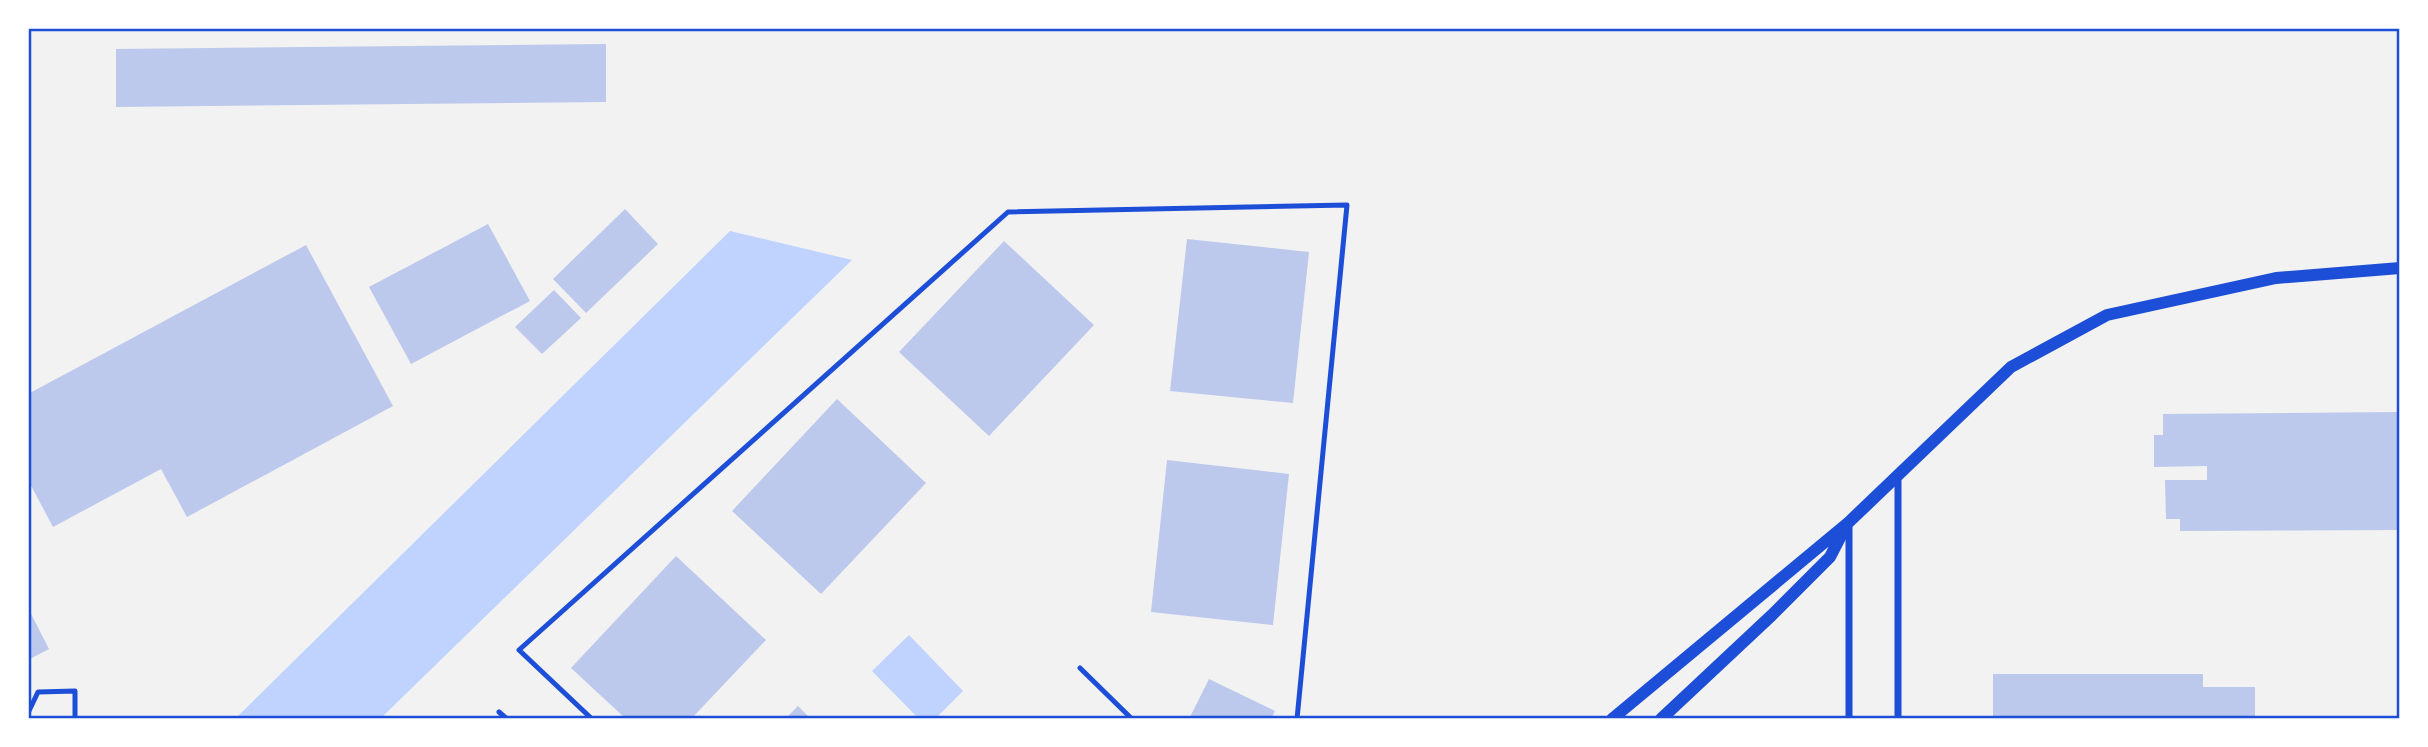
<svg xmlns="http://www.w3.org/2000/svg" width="2428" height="747" viewBox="0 0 2428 747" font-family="'Space Grotesk',sans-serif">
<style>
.water{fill:#bfd3fe}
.building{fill:#bdc9ec}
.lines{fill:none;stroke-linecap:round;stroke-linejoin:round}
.service{stroke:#1d4ed8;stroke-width:5}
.minor{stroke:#1d4ed8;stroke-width:7}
.tertiary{stroke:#1d4ed8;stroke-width:12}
.neatline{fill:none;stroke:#1d4ed8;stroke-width:2.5}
</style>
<rect width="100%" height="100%" fill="#f2f2f2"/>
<!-- water -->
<path class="water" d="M730,231L852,260L380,719H235Z
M909,635L963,691L935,719H919L872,671Z"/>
<!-- building -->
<path class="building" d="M606,44V102L116,107V49Z
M625,209L658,244L586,313L553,279Z
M488,224L530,301L411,364L369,287Z
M1187,239L1309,252L1293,403L1170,391Z
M1004,241L1094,325L989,436L899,352Z
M306,245L393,406L187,517L161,469L53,527L28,480V394Z
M554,290L581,318L542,354L515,327Z
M837,399L926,483L821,594L732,511Z
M2400,412V530L2180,531V519H2166L2165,480H2207V466L2154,467V435H2163V414Z
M1167,460L1289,474L1273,625L1151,612Z
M676,556L766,640L691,719H626L571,668Z
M28,608L49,649L28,660Z
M1993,674H2203V687H2255V719H1993Z
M1209,679L1275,711L1271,719H1189Z
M798,706L811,719H785Z"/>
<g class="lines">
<!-- service -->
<path class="service" d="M1080,668L1132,719
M499,712L507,719
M28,713L38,692L75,691V719
M592,719L519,650L1008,212L1347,205L1297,719"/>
<!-- minor -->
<path class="minor" d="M1898,475V719
M1849,526V719"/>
<!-- tertiary -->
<path class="tertiary" d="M1612,719L1849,522L2011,367L2107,315L2276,278L2400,268
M1661,719L1772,615L1830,557L1845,528"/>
</g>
<!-- border -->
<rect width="2428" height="747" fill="none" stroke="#ffffff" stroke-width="60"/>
<rect x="30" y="30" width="2368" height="687" class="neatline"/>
</svg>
